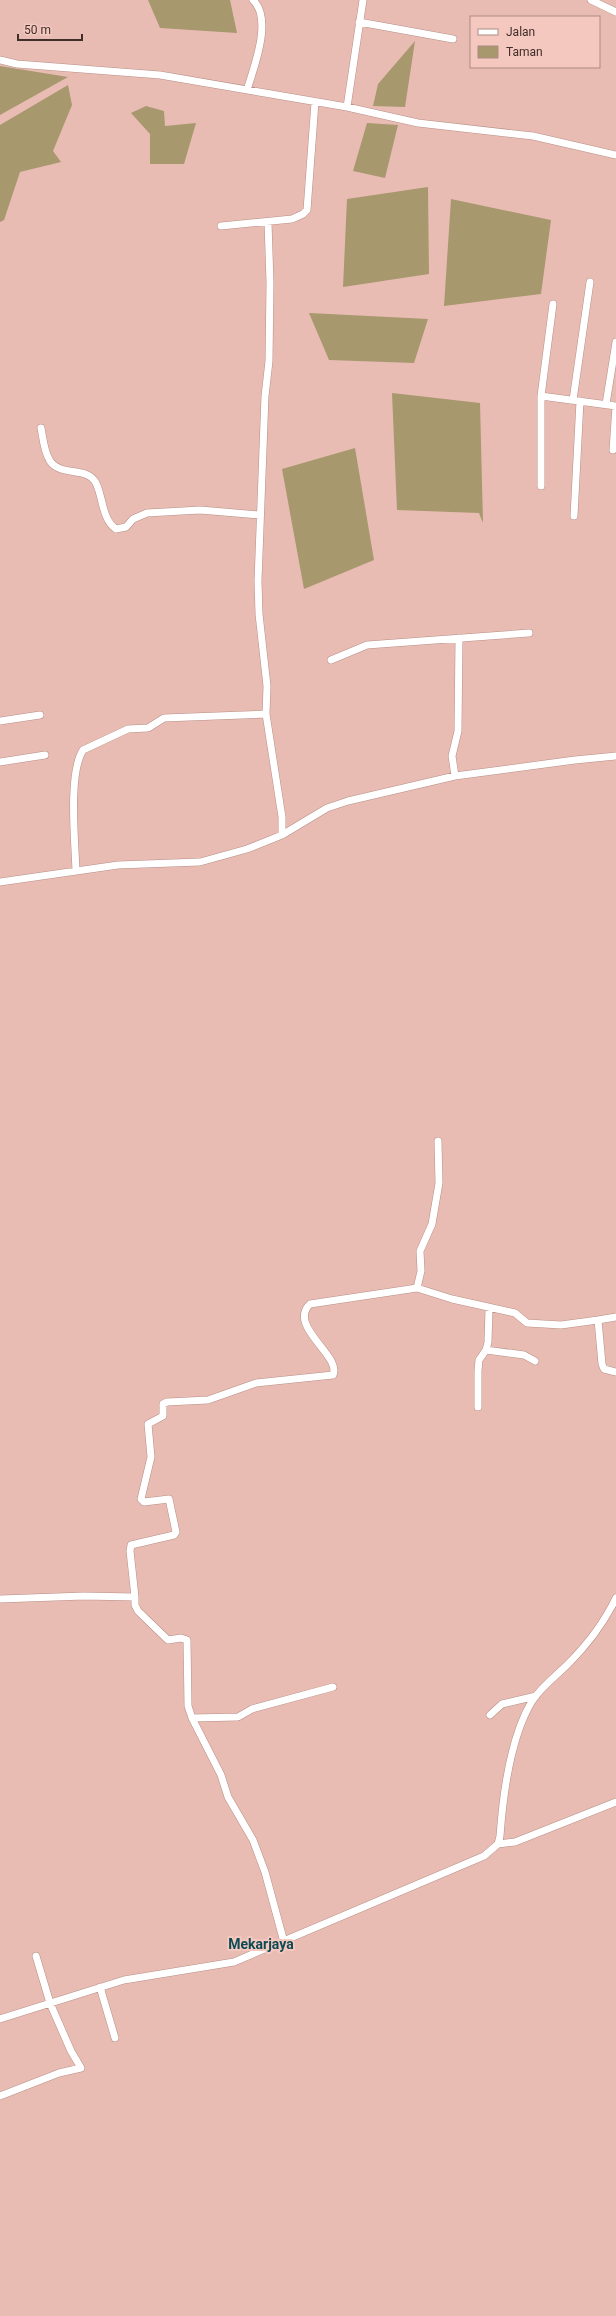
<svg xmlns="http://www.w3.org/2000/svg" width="616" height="2316" viewBox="0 0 616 2316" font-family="Roboto,sans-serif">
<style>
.green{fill:#a7986e}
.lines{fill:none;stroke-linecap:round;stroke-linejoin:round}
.street-casing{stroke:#b88e86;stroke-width:8}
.street{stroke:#fff;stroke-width:7}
.labels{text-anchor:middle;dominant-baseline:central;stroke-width:4;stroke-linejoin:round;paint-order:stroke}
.quarter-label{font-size:14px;font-weight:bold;fill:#0d4a54;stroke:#f5c8bf}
</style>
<rect width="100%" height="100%" fill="#e8bcb3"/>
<!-- green -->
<path class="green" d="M148,0H230L237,33L160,28Z
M415,41L405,107L373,106L378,84Z
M0,66L68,77L0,115Z
M68,85L72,105L53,151L61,162L20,172L4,220L0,222V125Z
M146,106L164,111L165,126L196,123L184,164H150V134L131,113Z
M367,123L398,125L385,178L353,171Z
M428,187L429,274L343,287L347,199Z
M451,199L551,220L541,294L444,306Z
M309,313L428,319L414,363L329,360Z
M392,393L480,403L483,523L479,513L397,510Z
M355,448L374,560L304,589L282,469Z"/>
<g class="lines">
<defs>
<path id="street" d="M591,0L616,12
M359,22L453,39
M0,60L17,64L160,75L347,107L418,123L533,136L616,155
M247,90C254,67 273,19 253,0
M347,107L363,0
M268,222L270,283L269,361L265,396L258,581L259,614L267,686L266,714L282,817V835
M221,226L292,219L303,214L307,210L315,102
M541,396L616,406L613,450
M573,400L590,282
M606,404L616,342
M41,428C43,438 44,452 50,461C61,477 87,466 96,483C103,497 102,520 116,529L126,527L133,519L147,513L200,510L260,515
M541,486V396L553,304
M574,516L580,401
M331,660L367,645L529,633
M0,721L40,715
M0,762L45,755
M455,776L452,756L458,731L459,638
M76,871C75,842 68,773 83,750L128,729L148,728L164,718L266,714
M0,882L118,865L200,862L247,849L282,835L327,808L348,801L455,776L575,760L616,756
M417,1288L421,1271L420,1251L432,1224L439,1183L438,1141
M598,1320L616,1317
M486,1350L524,1355L535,1361
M478,1407V1371L479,1360L486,1350L488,1342L489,1309
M135,1597L130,1551L131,1545L174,1535L176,1532L169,1499L144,1502L141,1499L151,1457L148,1424L163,1416V1404L167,1402L208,1400L256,1383L333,1375C342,1356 287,1326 310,1304L417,1288L452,1299L515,1313L527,1323L561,1325L598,1320L602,1364L604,1369L616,1372
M0,1599L84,1596L135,1597V1605L138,1611L168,1640L181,1638L187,1640L188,1706L192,1718L221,1775L228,1797L253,1840L265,1872L284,1942
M490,1715L502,1704L536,1696
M192,1718L238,1717L252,1709L333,1687
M498,1844L515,1842L616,1802
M100,1987L115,2038
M0,2019L124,1980L234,1962L484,1856L498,1844L500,1836C503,1794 510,1738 532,1701C541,1687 556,1676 568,1664C587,1645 604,1623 616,1598
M0,2096L59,2073L81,2068L71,2051L50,2003L36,1956"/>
</defs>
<!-- street casing -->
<use href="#street" class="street-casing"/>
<!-- street -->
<use href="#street" class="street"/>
</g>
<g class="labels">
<!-- quarter labels -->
<g class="quarter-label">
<text x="261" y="1944">Mekarjaya</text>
</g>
</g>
<!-- legend -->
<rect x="470" y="16" width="130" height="52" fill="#f5c8bf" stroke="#ac8a83"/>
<rect x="478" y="29" width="20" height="6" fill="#ffffff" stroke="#ac8a83"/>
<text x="506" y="36" font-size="12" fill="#3f2e2a">Jalan</text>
<rect x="478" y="46" width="20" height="12" fill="#a7986e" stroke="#ac8a83"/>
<text x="506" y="56" font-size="12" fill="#3f2e2a">Taman</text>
<!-- scale -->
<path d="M18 34v6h64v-6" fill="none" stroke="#3f2e2a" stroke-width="2"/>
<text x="24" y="34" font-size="12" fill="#3f2e2a" stroke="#f5c8bf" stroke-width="3" paint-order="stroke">50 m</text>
</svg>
